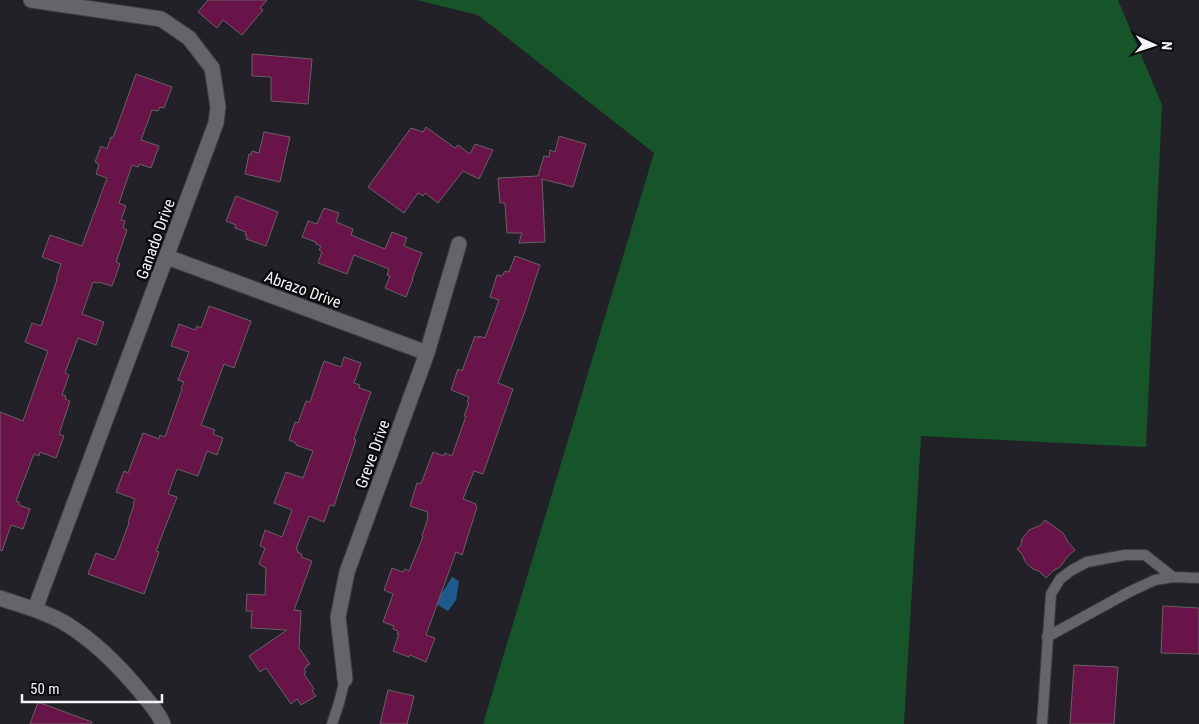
<svg xmlns="http://www.w3.org/2000/svg" width="1199" height="724" font-family="'Roboto Condensed',sans-serif">
	<style>
		.green { fill: #165529 }
		.water { fill: #1f5a8d }
		.building { fill: #681448; stroke: #686164 }
		.lines { fill: none; stroke-linecap: round; stroke-linejoin: round }
		.lane-casing { stroke: #3e3e42; stroke-width: 12 }
		.street-casing { stroke: #3e3e42; stroke-width: 17 }
		.secondary-casing { stroke: #3e3e42; stroke-width: 17 }
		.lane { stroke: #64646a; stroke-width: 10 }
		.street { stroke: #64646a; stroke-width: 15 }
		.secondary { stroke: #64646a; stroke-width: 15 }
		.labels { text-anchor: middle; stroke-width: 5; stroke-linejoin: round; paint-order: stroke }
		.street-label { font-size: 16px; fill: #f4f3f7; stroke: #0b0b0d }
	</style>
	<rect width="100%" height="100%" fill="#222127"/>
	<path class="green" d="M417,0H1118L1162,105L1146,447L921,436L904,724H483L654,153L478,15Z"/>
	<path class="water" d="M452,577L459,581L456,600L448,611L436,604V599L444,590Z"/>
	<path class="building" d="M208,0H267L260,8L263,10L242,35L223,20L217,28L198,12Z
		M252,54L312,59L308,104L271,101V77L252,76Z
		M136,74L172,87L164,108L160,107L158,111L152,110L141,140L159,146L151,168L139,164L138,167L132,165L119,203L126,206L121,220L125,221L123,228L127,230L116,262L120,264L112,286L99,282L98,283L93,282L82,314L104,322L96,345L78,338L65,373L69,375L62,395L66,396L65,399L70,401L59,434L64,436L56,458L40,452L39,456L34,454L16,501L19,502V505L30,509L23,529L11,525L2,551L0,550V412L23,421L48,351L25,342L32,323L41,326L57,280H56L61,264L42,257L50,235L82,246L107,178L96,174L99,164L95,162L101,146L107,149L111,137L113,138Z
		M426,127L455,148L458,145L470,154L475,144L493,150L479,179L463,171L438,203L425,193L423,196L418,193L404,213L368,187L411,128L423,132Z
		M264,132L290,137L280,182L245,174L249,154L251,155L252,151L259,153Z
		M559,136L586,144L573,187L542,179L545,242L519,243L522,233H507L505,203H500L498,178L538,176L544,156L549,157L550,150L555,152Z
		M236,196L278,212L266,246L246,239L247,235L245,234L246,232L235,228L236,225L226,221Z
		M324,208L339,213L336,222L353,229L351,235L385,249L392,232L407,238L404,246L422,253L412,279H413L406,297L385,288L390,276L387,275L389,269L354,255L347,274L318,263L322,252L319,250L321,246L316,244V242L302,237L308,221L317,224Z
		M515,256L540,265L525,311L498,383L513,389L483,474L474,471L463,499L476,504V506L477,507L462,555L456,552L426,635L435,638L426,662L410,655L409,657L393,651L399,634H397L398,631L393,629L394,626L383,622L393,594L384,590L392,568L403,572L405,569L409,571L423,537L422,536L428,518L427,517L428,512L410,506L417,483L421,484L433,452L444,456L445,453L452,456L466,416H464L469,403L467,402L469,397L451,390L458,369L462,371L475,336L479,338V336L485,338L499,300L490,297L497,275L502,276L505,271L509,272Z
		M209,306L251,321L234,368L224,364L201,425L215,430L213,434L223,438L217,455L207,451L198,476L177,469L168,494L177,497L156,551L159,552L144,594L88,574L96,553L114,560L117,555L129,523L128,522L134,505L133,504L135,499L116,492L124,471L128,473L143,433L159,439L160,435L165,437L182,389L181,388L184,382L178,380L189,352L171,346L179,324L195,330L197,326L201,328Z
		M344,357L361,363L354,383L360,385L359,388L371,392L354,439L356,440L334,506L330,505L324,522L309,516L296,549L298,550L297,552L302,554L301,557L312,561L294,610L301,611L299,648L310,664L306,666L307,667L304,669L306,672L304,674L314,689L312,691L316,696L301,705L297,699L291,704L266,668L260,672L249,656L287,630L251,628L252,611H246L247,594L265,595L266,568L259,564L265,548L260,546L265,530L282,537L292,510L274,503L286,472L303,478L313,451L296,445V443L289,440L295,422L298,423L306,401L310,402L324,361L341,367Z
		M1045,520L1063,533L1068,542L1075,550L1067,557L1060,567L1053,571L1046,578L1039,571L1033,569L1026,563L1022,554L1017,549L1021,545L1022,539L1029,530L1041,525Z
		M1163,606L1199,608V654L1161,653Z
		M1074,665L1118,667L1114,724H1070Z
		M388,690L414,696L407,724H380Z
		M38,702L92,722L91,724H30Z"/>
	<g class="lines">
		<g class="lane-casing">
			<path id="lane" d="M1047,637L1129,592L1155,580L1173,577L1199,578
				M332,724L339,703L345,679
				M1042,724L1051,594L1060,579L1072,570L1087,562L1125,555H1145L1173,577"/>
		</g>
		<g class="street-casing">
			<path id="street" d="M31,0L161,19L189,38L212,68L218,107L216,123L35,609
				M167,257L427,353
				M345,679L338,617L347,572L427,353L459,244"/>
		</g>
		<g class="secondary-casing">
			<path id="secondary" d="M0,598C23,606 47,612 68,625C95,642 119,666 139,690C148,701 158,711 163,724"/>
		</g>
		<use href="#lane" class="lane"/>
		<use href="#street" class="street"/>
		<use href="#secondary" class="secondary"/>
	</g>
	<g class="labels">
		<g class="street-label">
			<text transform="translate(155 239) rotate(-70)" y="6">Ganado Drive</text>
			<text transform="translate(303 289) rotate(20)" y="6">Abrazo Drive</text>
			<text transform="translate(372 454) rotate(-70)" y="6">Greve Drive</text>
		</g>
	</g>
	<g transform="translate(1154 45) rotate(93)" stroke="#0b0b0d" stroke-width="4" paint-order="stroke">
	<path d="M0-4L9 19L0 12L-9 19Z" fill="#f4f3f7"/>
	<text y="-8" font-size="14" font-weight="bold" text-anchor="middle" fill="#f4f3f7">N</text>
	</g>
	<path d="M22 694v8h140v-8" fill="none" stroke="#f4f3f7" stroke-width="2.5"/>
	<text x="30" y="694" font-size="15" fill="#f4f3f7" stroke="#0b0b0d" stroke-width="4" paint-order="stroke">50 m</text>
</svg>
